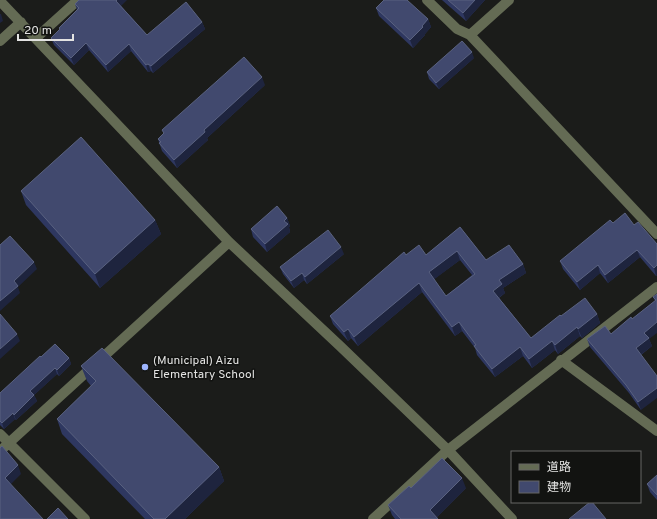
<svg xmlns="http://www.w3.org/2000/svg" width="657" height="519" font-family="Overpass,'Noto Sans JP',sans-serif">
	<style>
		.lines { fill: none; stroke-linecap: round; stroke-linejoin: round }
		.minor { stroke: #646b54; stroke-width: 10 }
		.wall { fill: #2e3760; fill-rule: evenodd }
		.shaded-wall { fill: #1e243e }
		.building { fill: #41496e; stroke: #5a6280; fill-rule: evenodd }
		.poi-dot { fill: #9db4fd; stroke: #121311; stroke-width: 1.5 }
		.labels { text-anchor: middle; stroke-width: 3; stroke-linejoin: round; paint-order: stroke }
		.poi-label { font-size: 12px; fill: #e3e3e2; stroke: #121311; text-anchor: start }
	</style>
	<rect width="100%" height="100%" fill="#1b1c1a"/>
	<g class="lines">
		<path class="minor" d="M427,0L457,29L470,35L509,0
			M0,1L229,242L340,346L448,450L512,519
			M470,35L657,234
			M36,38L78,0
			M0,41L21,22
			M561,360L657,431
			M0,434L85,519
			M0,451L229,242
			M373,519L448,450L657,287"/>
	</g>
	<path class="wall" d="M442,0H485L466,21Z
		M75,4L121,6L147,35L202,22L205,29L153,73L151,71L148,72L131,51L108,72L89,50L74,65L54,45L51,38L59,30V28L77,10Z
		M376,8L428,19L431,27L425,34V35L413,48L379,16Z
		M474,58L439,89L429,79L427,72Z
		M265,85L207,138L208,140L177,168L162,151L158,139L164,134L162,130Z
		M21,191L155,220L161,234L100,288L26,205Z
		M287,218L290,226L289,227L290,232L267,252L253,237L251,229Z
		M613,223L634,225L657,244V275L656,276L640,257L608,283L600,273L580,290L563,269L560,261Z
		M460,227L486,260L523,264L526,273L503,288L505,293L499,298L531,338L561,316L597,314L600,323L582,338L580,336L558,354L555,350L532,368L523,356L495,377L477,355L475,348L462,331L455,336L422,292L358,346L351,338L348,341L333,324L330,316L406,255H426ZM460,260L472,275L446,296L434,279Z
		M344,254L307,284L304,280L294,288L283,274L280,267Z
		M657,294L649,339L652,346L641,355V410L629,393L590,347L587,339L611,334L632,319L655,301L653,297Z
		M41,357L69,358L71,364L59,376L57,374L34,395L37,401L16,420L15,419L4,429L0,425V393Z
		M81,366L219,467L224,481L185,519H145L62,434L57,419L91,386L87,381Z
		M657,475V500L650,492L647,484Z
		M466,488L437,517L438,519H395L392,515L388,505Z"/>
	<path class="shaded-wall" d="M117,0H127L119,8L116,1Z
		M475,0H485L466,21L463,13Z
		M0,14H1L3,21L0,23Z
		M428,19L431,27L425,34V35L413,48L410,40Z
		M202,22L205,29L153,73L151,66Z
		M86,43L89,50L74,65L71,58Z
		M129,44L131,51L108,72L106,65Z
		M472,52L474,58L439,89L436,83Z
		M148,64L151,71L148,72L146,65Z
		M262,77L265,85L207,138L208,140L177,168L174,160L204,130Z
		M287,218L290,226L289,227L290,232L267,252L265,244L284,221Z
		M155,220L161,234L100,288L95,274Z
		M341,247L344,254L307,284L305,277Z
		M637,250L640,257L608,283L605,275Z
		M457,251L460,260L432,281L429,272Z
		M34,262L37,269L18,287L20,293L0,311V301L14,281Z
		M523,264L526,273L503,288L505,293L497,299L493,291L499,280Z
		M598,265L600,273L580,290L577,282Z
		M657,265V275L656,276L654,268Z
		M302,273L304,280L294,288L291,281Z
		M419,283L422,292L358,346L354,337Z
		M597,314L600,323L582,338L578,329Z
		M459,322L462,331L455,336L452,327Z
		M657,322V333L649,339L652,346L639,356L636,348L644,333Z
		M577,327L580,336L558,354L555,345Z
		M348,329L351,338L348,341L344,332Z
		M17,334L20,341L0,359V349Z
		M552,341L555,350L532,368L529,359Z
		M520,347L523,356L495,377L492,369Z
		M69,358L71,364L59,376L57,370Z
		M55,368L57,374L32,397L30,391Z
		M657,388V398L641,410L638,402Z
		M34,395L37,401L16,420L14,415Z
		M13,413L15,419L4,429L2,423Z
		M18,465L21,474L8,487L5,478Z
		M219,467L224,481L185,519H165Z
		M462,478L466,488L435,519L430,510Z"/>
	<path class="building" d="M79,0H117L116,1L147,35L186,2L202,22L151,66L148,64L146,65L129,44L106,65L86,43L71,58L51,38L60,29L59,28L79,8L75,4Z
		M384,0H407L428,19L422,26L423,27L410,40L376,8Z
		M448,0H475L463,13Z
		M462,41L472,52L436,83L427,72Z
		M244,57L262,77L204,130L205,132L174,160L159,143L161,142L158,139L164,133L162,130Z
		M81,137L155,220L95,274L21,191Z
		M277,206L287,218L284,221L288,224L265,244L251,229Z
		M625,213L634,225L638,222L657,244V265L654,268L637,250L605,275L598,265L577,282L560,261L610,220L613,223Z
		M460,227L486,260L509,245L523,264L499,280L502,284L493,291L531,338L560,315L561,316L585,298L597,314L578,329L577,327L555,345L552,341L529,359L520,347L492,369L474,346L476,345L459,322L452,327L419,283L354,337L348,329L344,332L330,316L404,252L406,255L419,245L426,255ZM457,251L475,274L446,296L429,272Z
		M328,230L341,247L305,277L302,273L291,281L280,267Z
		M10,236L34,262L14,281L18,286L0,301V245Z
		M657,294V322L644,333L649,338L636,348L657,376V388L638,402L626,385L587,339L605,326L611,334L631,317L632,319L656,300L653,297Z
		M0,314L17,334L0,349Z
		M55,344L69,358L57,370L55,368L30,391L34,395L14,415L13,413L2,423L0,421V393L40,356L41,357Z
		M102,348L219,467L165,519H154L57,419L96,381L81,366Z
		M2,446L18,465L5,478L43,519H0V448Z
		M442,458L462,478L430,510L438,519H401L388,505L409,486L411,488Z
		M657,475V495L647,484Z
		M590,502H592L606,519H569Z
		M58,508L68,519H47Z"/>
	<circle class="poi-dot" cx="145" cy="367" r="4"/>
	<g class="labels">
		<g class="poi-label">
			<text x="153" y="364">(Municipal) Aizu<tspan x="153" dy="14">Elementary School</tspan></text>
		</g>
	</g>
	<rect x="511" y="451" width="130" height="52" fill="#121311" stroke="#666665"/>
	<rect x="519" y="464" width="20" height="6" fill="#646b54" stroke="#666665"/>
	<text x="547" y="471" font-size="12" fill="#e3e3e2">道路</text>
	<rect x="519" y="481" width="20" height="12" fill="#41496e" stroke="#666665"/>
	<text x="547" y="491" font-size="12" fill="#e3e3e2">建物</text>
	<path d="M18 34v6h55v-6" fill="none" stroke="#e3e3e2" stroke-width="2"/>
	<text x="24" y="34" font-size="12" fill="#e3e3e2" stroke="#121311" stroke-width="3" paint-order="stroke">20 m</text>
</svg>
